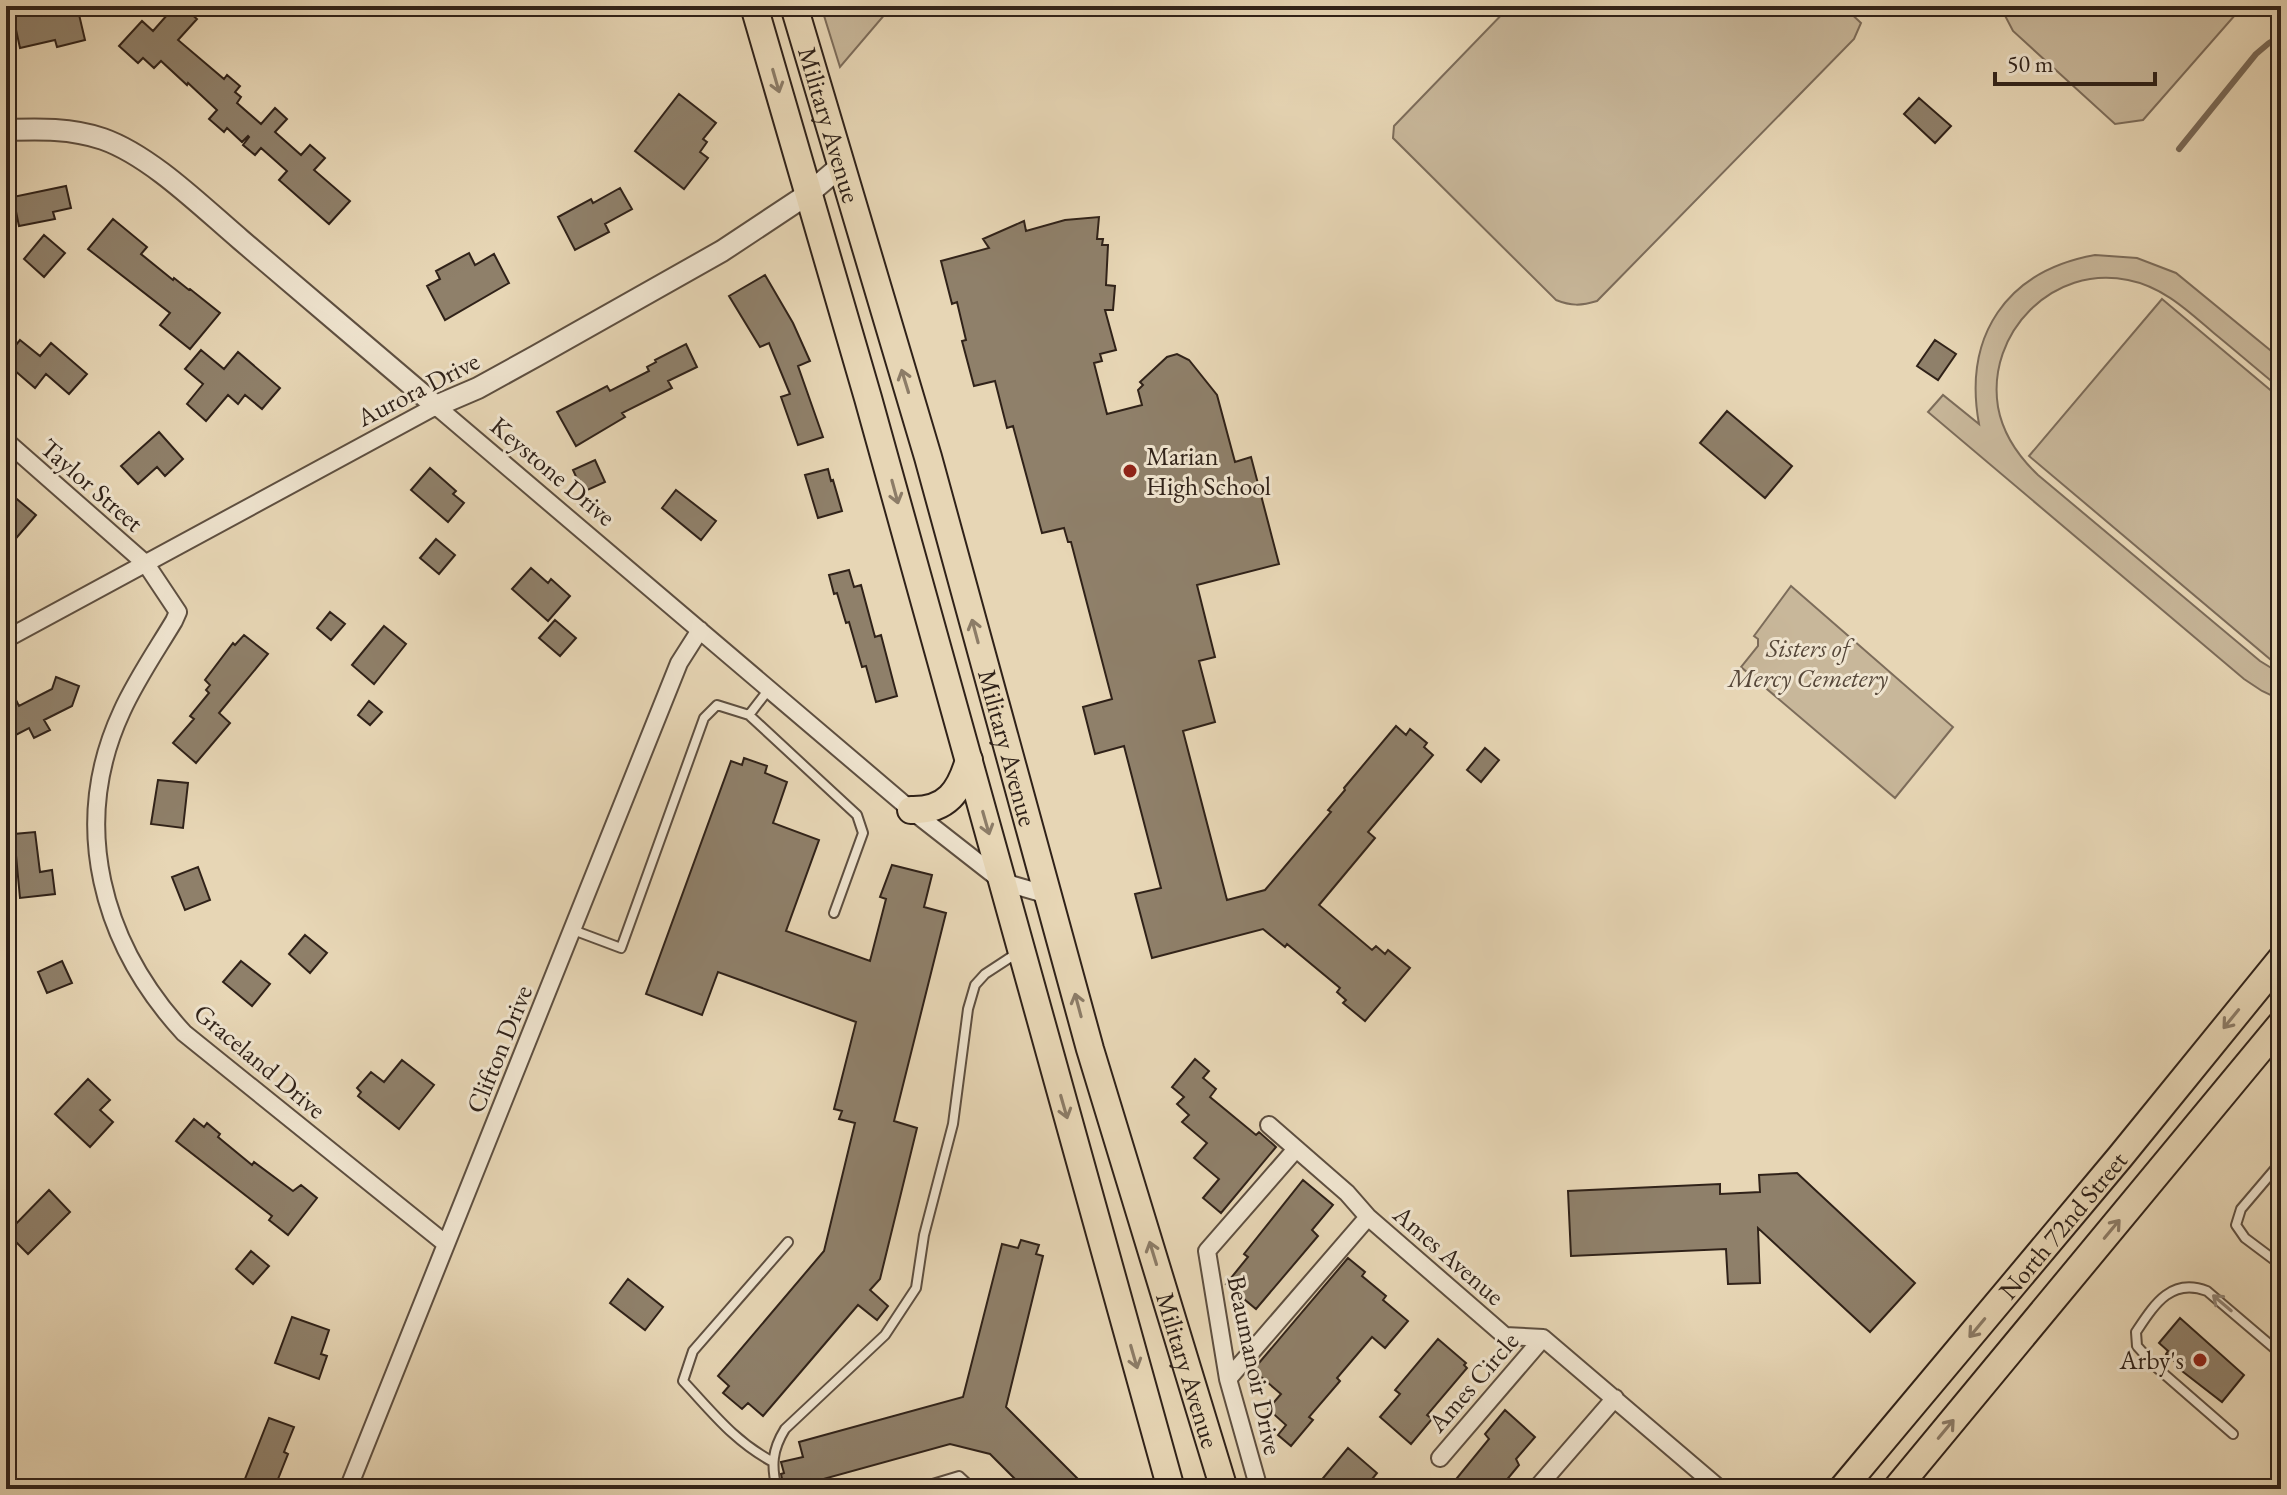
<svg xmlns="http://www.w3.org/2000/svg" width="2287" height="1495" font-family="'EB Garamond',serif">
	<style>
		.green { fill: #c8b79a; stroke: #7c6c5a; stroke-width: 2 }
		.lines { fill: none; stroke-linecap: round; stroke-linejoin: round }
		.stream { stroke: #796957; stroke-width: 6 }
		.building { fill: #8f806a; stroke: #302219; stroke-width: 2 }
		.service-casing { stroke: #5e4f40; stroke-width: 12 }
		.minor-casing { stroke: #5e4f40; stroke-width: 20 }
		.tertiary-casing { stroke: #5e4f40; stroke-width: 24 }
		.primary-casing { stroke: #302219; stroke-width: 30 }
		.service { stroke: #efe4cf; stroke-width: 8 }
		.minor { stroke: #efe4cf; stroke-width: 16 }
		.tertiary { stroke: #efe4cf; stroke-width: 20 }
		.primary { stroke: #e7d6b5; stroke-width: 26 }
		.oneway { stroke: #8c7c67 }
		.oneway2 { stroke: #908374 }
		.poi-dot { fill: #8f2418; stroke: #efe4cf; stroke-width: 3 }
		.labels { text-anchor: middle; stroke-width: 6; stroke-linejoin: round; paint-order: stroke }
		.street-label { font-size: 26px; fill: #302219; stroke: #efe4cf }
		.poi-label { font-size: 26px; fill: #302219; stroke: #efe4cf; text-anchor: start }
		.park-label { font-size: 26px; font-style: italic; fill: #564739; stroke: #efe4cf }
	</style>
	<rect width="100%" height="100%" fill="#e7d6b5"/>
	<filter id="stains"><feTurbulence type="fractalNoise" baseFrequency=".0025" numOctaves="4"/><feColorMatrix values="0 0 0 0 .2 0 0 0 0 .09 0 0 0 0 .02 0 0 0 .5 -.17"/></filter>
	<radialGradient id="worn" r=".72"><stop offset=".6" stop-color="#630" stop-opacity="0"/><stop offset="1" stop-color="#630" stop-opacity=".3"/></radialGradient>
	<path class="green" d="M821,6H892L840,67Z
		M1510,6H1843L1861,23L1854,39L1597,301C1581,306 1571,306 1556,300L1393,138L1394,126Z
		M2000,6H2243L2143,120L2115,124L2013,31Z
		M2095,255L2137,258L2176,273L2281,359V389C2259,371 2237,352 2215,334C2189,312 2164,287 2128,280C2053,264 1986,333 1998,407C2003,435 2018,456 2038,475L2260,661L2281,674V700L2262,691L2244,679L1928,412L1943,395L1979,424C1963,336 2006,271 2095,255Z
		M2162,299L2281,399V660L2277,665L2029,456Z
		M1791,586L1953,727L1895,798L1741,667L1758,646V639L1754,636Z"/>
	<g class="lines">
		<path class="stream" d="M2179,149L2256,54L2269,43L2281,36"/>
	</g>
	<path class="building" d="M55,6H77L85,40L57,47L55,40L20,48L13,16Z
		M175,6H182L197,19L178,40L224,79L227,75L240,86L235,92L241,97L237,103L261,124L275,108L287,119L275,132L301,155L310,145L325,158L314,170L350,201L329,224L279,180L287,171L261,148L255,155L243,145L249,137L248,136L242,142L227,128L224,132L209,119L217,110L188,83L187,85L161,61L154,68L143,58L138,63L119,46L142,21L153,31Z
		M679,94L716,123L703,139L707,142L700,152L708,158L684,189L635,151Z
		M1919,98L1951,126L1935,143L1904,114Z
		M66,186L71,208L53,212L55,219L19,226L13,197Z
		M620,188L632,209L605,224L609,232L575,250L558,217L591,199L593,203Z
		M1099,217L1097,239H1103L1102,245H1108L1106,285L1115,286L1113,310H1105L1116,350L1100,354L1102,361L1094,363L1107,414L1142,405L1138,390L1143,385L1140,382L1167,357L1177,354L1189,360L1217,395L1235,462L1251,457L1279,564L1197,585L1215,657L1199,661L1215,722L1183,731L1227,900L1265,890L1331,812L1328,810L1345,790L1344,788L1396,726L1406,735L1410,729L1427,743L1424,747L1433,755L1368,832L1375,838L1319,905L1372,950L1376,946L1385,954L1388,950L1410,968L1365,1021L1343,1003L1346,1000L1337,992L1340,988L1287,944L1285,947L1263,929L1152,958L1135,894L1161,888L1124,746L1095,754L1083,707L1112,699L1071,542H1068L1064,528L1042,533L1013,426L1007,428L995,381L974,386L962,341L966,340L957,302L952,304L941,261L989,248L983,239L1024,221L1026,231L1065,220Z
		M113,219L147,247L141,254L173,280L174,278L189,290L190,289L220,313L190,349L160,325L170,313L88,249Z
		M44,235L65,253L44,277L24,259Z
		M469,253L475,265L494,254L509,283L445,320L427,286L440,279L436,271Z
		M765,275L793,323L810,361L798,366L823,437L798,445L781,397L790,394L769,343L760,347L729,296Z
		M20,340L40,356L51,343L87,374L69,394L46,374L35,388L6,363V357Z
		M1935,340L1956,354L1938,380L1917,366Z
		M686,344L697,367L668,381L672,388L622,413L625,417L576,446L557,412L607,386L610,391L649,371L647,367L656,362L655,360Z
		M201,350L224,369L238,352L280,388L262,409L245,395L238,404L228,395L206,421L187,404L203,384L185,369Z
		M1727,411L1792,466L1765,498L1700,443Z
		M159,432L183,459L165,476L157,467L138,484L121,466Z
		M595,460L605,482L583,492L573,470Z
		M430,468L456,491L453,494L464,503L448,522L411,490Z
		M828,469L831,481L833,480L842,511L818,518L805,475Z
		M6,490L36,515L6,550Z
		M676,490L716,521L701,540L662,508Z
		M436,539L455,555L439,574L420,558Z
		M531,568L548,583L551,579L570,596L548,621L512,589Z
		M849,570L854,587L861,585L875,637L881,635L897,696L876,702L866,666L862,667L849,622L846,623L837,593L834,594L829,575Z
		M330,612L345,624L331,640L317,628Z
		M555,620L576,638L560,656L539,638Z
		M384,626L406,644L374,684L352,665Z
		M244,635L268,654L219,713L230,723L196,763L173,743L194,719L190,716L209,693L206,690L210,685L205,680L233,643L235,645Z
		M56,677L79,686L72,706L44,720L50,730L34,738L29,728L6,740V680L19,706L52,689Z
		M369,701L382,712L370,725L358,715Z
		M1485,748L1499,760L1481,782L1467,770Z
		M744,758L767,766L765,773L787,782L773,823L819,840L786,931L870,961L886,899L880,897L892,865L932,875L924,907L946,913L894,1121L917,1128L880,1279L870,1290L888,1306L877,1320L858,1305L763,1416L748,1403L742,1409L723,1393L729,1386L718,1376L824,1251L855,1123L839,1119L842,1111L834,1109L856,1022L718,972L702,1015L646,994L731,761L742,765Z
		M158,780L188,783L183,828L151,824Z
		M35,832L40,872L52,870L55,894L20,898L14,834Z
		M198,867L210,900L185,910L172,877Z
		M305,935L327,953L310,973L289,954Z
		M62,961L72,983L47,993L38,972Z
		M241,961L270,984L252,1006L223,982Z
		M1195,1059L1209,1071L1203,1078L1216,1089L1210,1097L1256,1135L1259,1132L1276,1147L1221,1213L1203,1198L1219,1179L1194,1158L1207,1143L1182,1122L1189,1115L1177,1104L1184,1097L1172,1087Z
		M402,1060L434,1085L399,1129L358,1096L361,1092L357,1088L371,1072L384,1082Z
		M88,1079L110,1100L100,1110L113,1122L90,1147L55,1114Z
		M194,1119L204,1127L207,1123L220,1134L218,1137L252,1165L254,1162L293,1191L301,1185L317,1198L288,1235L269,1220L272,1216L176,1141Z
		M1797,1173L1915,1283L1870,1332L1758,1228L1760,1283L1728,1284L1726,1249L1571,1256L1568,1191L1720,1184V1194L1760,1192L1759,1175Z
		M1303,1180L1333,1205L1312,1230L1318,1236L1256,1309L1226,1284L1248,1257L1244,1254Z
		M49,1190L70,1212L28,1254L7,1233Z
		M1021,1240L1039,1245L1036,1254L1043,1256L1006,1407L1088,1489H1025L990,1454L950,1444L791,1488L783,1484L781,1474L784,1473L781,1462L803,1457L799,1442L963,1397L1002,1244L1018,1248Z
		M251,1251L269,1266L253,1284L236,1269Z
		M1348,1258L1365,1272L1362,1276L1386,1296L1383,1300L1408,1321L1385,1348L1372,1337L1337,1378L1340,1381L1309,1417L1313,1420L1291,1446L1278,1435L1286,1425L1268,1409L1281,1394L1253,1370Z
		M628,1279L663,1307L645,1330L610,1303Z
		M292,1317L329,1330L321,1354L327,1356L319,1379L275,1363Z
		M2180,1318L2244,1375L2222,1402L2178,1368L2180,1366L2166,1354L2168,1351L2159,1343Z
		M1438,1339L1466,1363L1464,1365L1467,1368L1427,1415L1432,1419L1411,1444L1380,1417L1400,1394L1395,1390Z
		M1505,1410L1535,1437L1516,1459L1519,1465L1500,1488L1497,1485L1493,1489H1448L1489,1439L1485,1434Z
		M269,1418L294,1427L284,1452L288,1454L274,1489H241Z
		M1348,1448L1377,1473L1364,1489H1314Z"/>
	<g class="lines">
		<g class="service-casing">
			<path id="service" d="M749,715L857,815L863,833L834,913
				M573,930L621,948L704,718L717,705L749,715L769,689
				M2281,1162L2241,1209L2236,1225L2245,1238L2281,1265
				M2233,1434L2156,1367L2137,1346L2136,1332C2154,1305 2171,1277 2207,1291L2281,1354
				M773,1462C734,1441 713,1413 683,1381L693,1351L788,1242
				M777,1489C771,1466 772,1450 785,1429L885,1335L916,1288L924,1235L953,1124L968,1009L975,985L985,974L1017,953
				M916,1489L959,1476L973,1489"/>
		</g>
		<g class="minor-casing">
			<path id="minor" d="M6,441L146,564L178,612L174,621C156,651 136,680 122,711C69,825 102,944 184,1033L446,1244
				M6,639L436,406L911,810L1003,882L1048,895
				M1269,1125L1347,1193L1368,1217L1505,1336L1543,1338L1720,1489
				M1228,1379L1368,1217
				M1440,1458L1543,1338
				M348,1489L679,663L700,630
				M1259,1489L1228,1379L1207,1251L1296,1149
				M1536,1489L1615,1398"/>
		</g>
		<g class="tertiary-casing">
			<path id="tertiary" d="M6,130C39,129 71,128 103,139C151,156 201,206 241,240C306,295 371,351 436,406L478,388L536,356L722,251L808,194L841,166"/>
		</g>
		<g class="primary-casing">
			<g id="primary">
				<path d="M754,6L868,398L1171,1489"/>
				<path id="s1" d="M794,6L928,457L1090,1049L1224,1489"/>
				<path d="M911,810C947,811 960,791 969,760"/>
				<path id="s2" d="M1842,1489L2120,1157L2281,959"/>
				<path d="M1896,1489L2281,1024"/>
			</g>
		</g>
		<use href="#service" class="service"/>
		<use href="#minor" class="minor"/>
		<use href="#tertiary" class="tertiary"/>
		<use href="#primary" class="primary"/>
	</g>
	<defs><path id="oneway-shaft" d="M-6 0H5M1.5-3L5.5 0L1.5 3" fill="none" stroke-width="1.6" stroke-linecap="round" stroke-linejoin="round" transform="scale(2)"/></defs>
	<g class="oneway">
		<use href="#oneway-shaft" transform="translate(776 81) rotate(74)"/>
		<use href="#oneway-shaft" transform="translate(905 381) rotate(-107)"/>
		<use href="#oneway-shaft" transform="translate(895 492) rotate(75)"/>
		<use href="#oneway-shaft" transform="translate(975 631) rotate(-105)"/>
		<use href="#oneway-shaft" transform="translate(986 823) rotate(74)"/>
		<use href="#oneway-shaft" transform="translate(1078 1005) rotate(-105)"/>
		<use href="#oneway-shaft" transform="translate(2231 1019) rotate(129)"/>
		<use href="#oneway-shaft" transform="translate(1064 1107) rotate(74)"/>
		<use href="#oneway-shaft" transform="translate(2112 1229) rotate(-50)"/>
		<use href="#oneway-shaft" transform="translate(1153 1253) rotate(-107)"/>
		<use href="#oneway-shaft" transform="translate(1977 1328) rotate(130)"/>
		<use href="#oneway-shaft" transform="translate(1134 1357) rotate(74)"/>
		<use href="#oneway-shaft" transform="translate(1946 1429) rotate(-50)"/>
	</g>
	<use class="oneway2" href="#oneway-shaft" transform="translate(2222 1303) rotate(-140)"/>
	<g class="poi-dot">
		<circle cx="1130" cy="471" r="8"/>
		<circle cx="2200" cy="1360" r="8"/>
	</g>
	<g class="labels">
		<g class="street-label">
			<text dy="9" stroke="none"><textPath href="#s1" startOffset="124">Military Avenue</textPath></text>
			<text transform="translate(418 389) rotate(-27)" y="9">Aurora Drive</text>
			<text transform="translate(553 471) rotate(40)" y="9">Keystone Drive</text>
			<text transform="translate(92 485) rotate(41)" y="9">Taylor Street</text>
			<text dy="9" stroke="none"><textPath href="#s1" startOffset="772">Military Avenue</textPath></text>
			<text transform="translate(499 1049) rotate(-68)" y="9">Clifton Drive</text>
			<text transform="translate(260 1061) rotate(40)" y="9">Graceland Drive</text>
			<text dy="9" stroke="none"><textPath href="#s2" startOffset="344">North 72nd Street</textPath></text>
			<text transform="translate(1449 1255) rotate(41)" y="9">Ames Avenue</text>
			<text transform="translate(1255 1365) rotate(78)" y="9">Beaumanoir Drive</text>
			<text dy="9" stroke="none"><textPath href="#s1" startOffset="1420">Military Avenue</textPath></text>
			<text transform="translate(1473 1382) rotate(-49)" y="9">Ames Circle</text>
		</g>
		<g class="poi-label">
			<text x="1146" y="465">Marian<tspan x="1146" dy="30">High School</tspan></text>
			<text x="2184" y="1369" text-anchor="end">Arby's</text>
		</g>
		<g class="park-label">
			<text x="1808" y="657">Sisters of<tspan x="1808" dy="30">Mercy Cemetery</tspan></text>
		</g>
	</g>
	<rect width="2287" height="1495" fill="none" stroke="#e7d6b5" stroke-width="32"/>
	<rect x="8" y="8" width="2271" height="1479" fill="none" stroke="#302219" stroke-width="4"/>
	<rect x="16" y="16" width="2255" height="1463" fill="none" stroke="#302219" stroke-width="2"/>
	<path d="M1995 72v12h160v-12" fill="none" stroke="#302219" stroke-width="4"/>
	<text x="2007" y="72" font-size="24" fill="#302219" stroke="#efe4cf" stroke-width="6" paint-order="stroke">50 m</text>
	<rect width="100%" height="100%" filter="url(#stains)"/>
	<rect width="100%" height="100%" fill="url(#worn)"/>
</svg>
